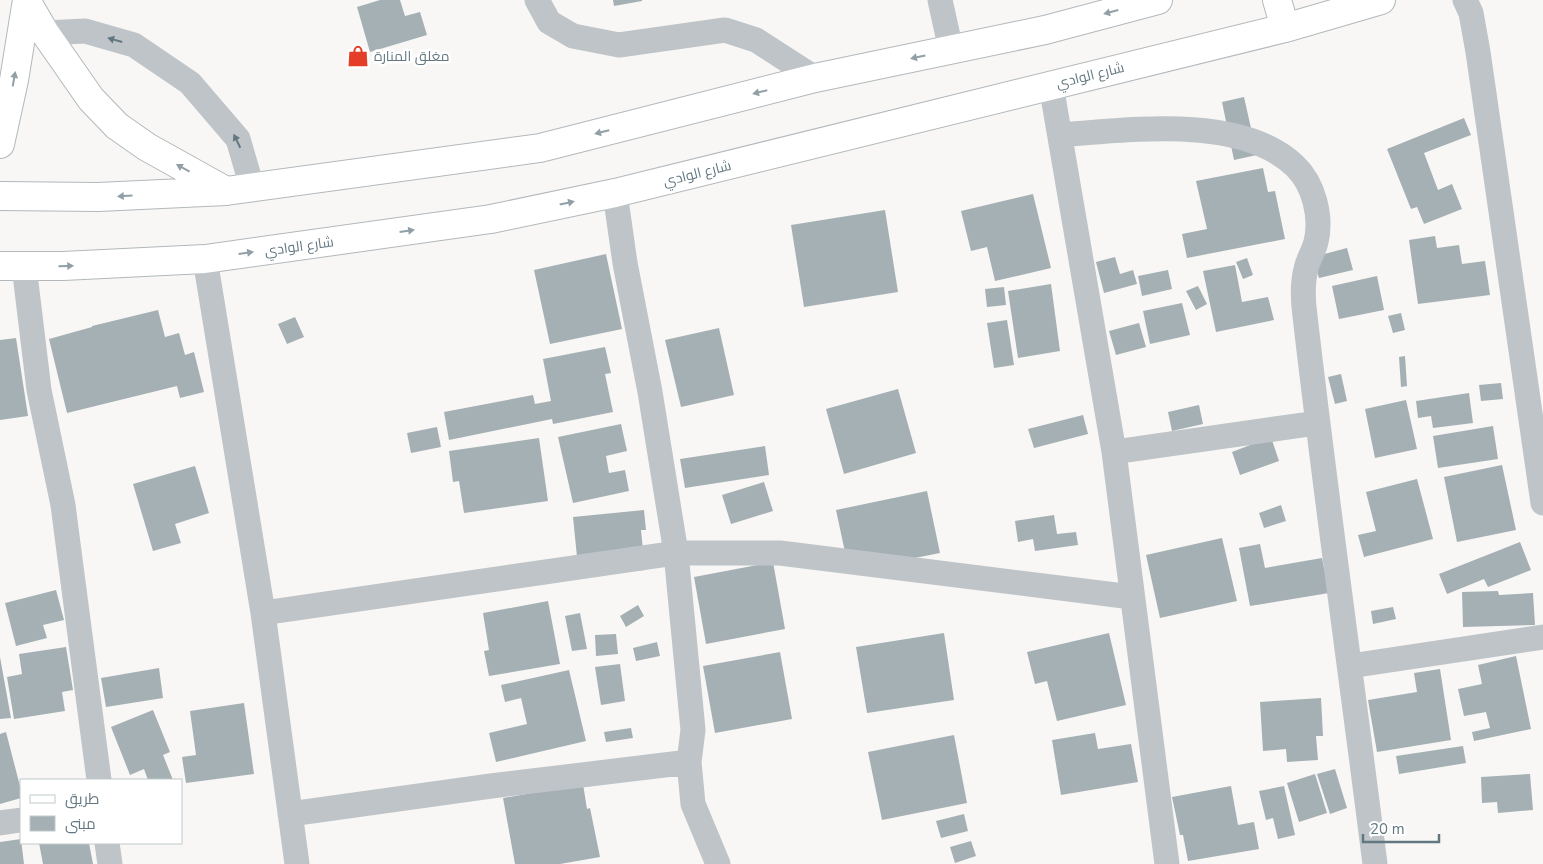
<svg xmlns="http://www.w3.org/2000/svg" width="1543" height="864" font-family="'Nunito Sans',Cairo,sans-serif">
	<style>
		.building { fill: #a5b0b4 }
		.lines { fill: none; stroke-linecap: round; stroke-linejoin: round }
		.major-casing { stroke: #b2b8bb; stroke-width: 30 }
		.minor { stroke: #bec4c7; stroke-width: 25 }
		.major { stroke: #fff; stroke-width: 28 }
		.oneway { fill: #91a0a6 }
		.oneway2 { fill: #627780 }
		.labels { text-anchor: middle; stroke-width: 5; stroke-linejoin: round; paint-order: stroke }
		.poi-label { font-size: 14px; fill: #627780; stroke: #fff; text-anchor: start }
		.street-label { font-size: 14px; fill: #627780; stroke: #fff }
	</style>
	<rect width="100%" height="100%" fill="#f8f7f5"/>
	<path class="building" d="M380,0H400L405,16L420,12L427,35L370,52L357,7Z
		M613,0H642V1L614,6Z
		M1244,97L1257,155L1234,160L1222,102Z
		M1464,118L1471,135L1424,153L1438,190L1452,184L1462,209L1424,224L1417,207L1411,209L1387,149Z
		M1263,168L1268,192L1275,191L1285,239L1187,258L1182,234L1207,229L1196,181Z
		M1033,194L1051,268L995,281L987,247L971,251L961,211Z
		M885,210L898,292L804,307L791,225Z
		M1435,236L1437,248L1459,245L1462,264L1485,261L1490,295L1418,304L1409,240Z
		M1347,248L1353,270L1319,278L1313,257Z
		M606,254L622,329L550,344L534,270Z
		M1115,257L1120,274L1133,270L1137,284L1104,293L1096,262Z
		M1247,258L1253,275L1243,279L1236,262Z
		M1235,265L1242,302L1268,297L1274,320L1216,332L1203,271Z
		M1168,270L1172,289L1142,296L1138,276Z
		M1377,276L1384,310L1339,319L1332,286Z
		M1051,284L1060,351L1018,358L1008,291Z
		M1198,286L1207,304L1196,310L1186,291Z
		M1004,287L1006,305L987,307L985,289Z
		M1182,303L1190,335L1150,344L1143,311Z
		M158,310L165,337L179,333L185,355L194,352L204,392L180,398L177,386L67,413L49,339L92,327V326Z
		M1401,313L1405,330L1393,333L1388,316Z
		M295,317L304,337L287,344L278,324Z
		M1007,320L1014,365L994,368L987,323Z
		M1139,323L1146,347L1116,355L1109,331Z
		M719,328L734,395L681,407L665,340Z
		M16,338L28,416L0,420V340Z
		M605,347L611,373L605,374L613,412L553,424L552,419L449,440L444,412L533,395L535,404L551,401L543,359Z
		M1405,356L1407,386L1401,387L1399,357Z
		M1341,374L1347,401L1335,404L1328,377Z
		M1501,383L1503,399L1481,401L1479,385Z
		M898,389L916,453L844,474L826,409Z
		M1469,393L1473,423L1433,428L1431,416L1418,418L1416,401Z
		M1406,400L1417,449L1375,458L1365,409Z
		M1199,405L1203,424L1172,431L1168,412Z
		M1083,415L1088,434L1034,448L1028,429Z
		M621,424L627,451L606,456L609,473L625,470L629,491L573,503L558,437Z
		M1493,426L1498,459L1438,468L1433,436Z
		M437,427L441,447L411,453L407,433Z
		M1271,437L1279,461L1240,475L1232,452Z
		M539,438L548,501L464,513L459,481L453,482L449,451Z
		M765,446L769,475L685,488L680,459Z
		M1502,465L1516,530L1457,542L1444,477Z
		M195,466L209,513L175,524L181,543L153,551L133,484Z
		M1417,479L1433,539L1364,557L1358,535L1376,531L1366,492Z
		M764,482L773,511L731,524L722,495Z
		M927,491L940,553L849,571L836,510Z
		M1281,505L1286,521L1264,528L1259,513Z
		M644,510L646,530H641L645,570L579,577L573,517Z
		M1054,515L1057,534L1076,532L1078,545L1035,551L1033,539L1018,542L1015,521Z
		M1222,538L1237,601L1160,618L1146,555Z
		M1520,542L1531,570L1488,587L1484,579L1447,594L1439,574Z
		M1260,544L1265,568L1322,558L1329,593L1250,606L1239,548Z
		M773,562L785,629L706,644L694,577Z
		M56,590L64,620L43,625L47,638L16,646L5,603Z
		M1498,591L1499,595L1533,593L1535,625L1463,627L1462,592Z
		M548,601L560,664L489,676L484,651L489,650L483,613Z
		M638,605L644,616L626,627L620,616Z
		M1393,607L1396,619L1373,624L1371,611Z
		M580,613L587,649L572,651L565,616Z
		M944,633L954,700L867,713L856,647Z
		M1109,633L1126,705L1057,721L1047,681L1035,684L1027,652Z
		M616,634L618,654L596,656L595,635Z
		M657,642L660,656L636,661L633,648Z
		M66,647L73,690L62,692L65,711L14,719L7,677L22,674L19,654Z
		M780,652L792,719L715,733L703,666Z
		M1516,656L1531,729L1474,741L1472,732L1490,728L1486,712L1464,716L1458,689L1482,684L1478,665Z
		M0,657L11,718L0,719Z
		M620,664L625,701L601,705L595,667Z
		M159,668L163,698L106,707L101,678Z
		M1440,669L1451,740L1377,752L1368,700L1417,692L1414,673Z
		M569,670L586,741L496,762L489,733L527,724L521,698L505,702L501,685Z
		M1321,698L1323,736H1316L1318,760L1287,762L1286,749L1263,751L1260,702Z
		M244,703L254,774L186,783L182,757L196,755L190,711Z
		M153,710L170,752L163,755L173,780H148L144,769L130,775L111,727Z
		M631,728L633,738L606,742L604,732Z
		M6,732L21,790V798L0,804V734Z
		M1095,733L1098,749L1131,744L1138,782L1061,795L1052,740Z
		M954,735L967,803L882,820L868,752Z
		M1463,746L1466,763L1399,774L1396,756Z
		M1335,769L1347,808L1330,814L1317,774Z
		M1315,774L1327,813L1299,822L1287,783Z
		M1530,774L1533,810L1498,813L1497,802L1482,803L1481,777Z
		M583,784L587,809L590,808L600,857L560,864H515L503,798Z
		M1231,786L1238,825L1254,822L1259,849L1188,861L1183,835H1180L1172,797Z
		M1284,786L1295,835L1278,839L1273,818L1266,820L1259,791Z
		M964,814L968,831L941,838L936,821Z
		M21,839L24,864H0V842Z
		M971,841L976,856L955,863L950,847Z
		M39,843H89L93,864H43Z"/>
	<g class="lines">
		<g class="major-casing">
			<path id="major" d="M1277,0L1285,28
				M27,2L45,33L91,99L117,126L147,147L226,191
				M0,144L14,80L27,0
				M0,196L98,197L226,191L540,148L815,78L1045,30L1158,0
				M0,266H63L205,259L491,219L615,193L1285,28L1381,0"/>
		</g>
		<path class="minor" d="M537,0L549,22L573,36L619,45L725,30L756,40L815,78
			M940,0L951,50
			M1465,0L1471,13L1478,52L1543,503
			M45,33L85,31L134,45L190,83L238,139L252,187
			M1051,85L1114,452L1167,864
			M1060,135C1129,130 1241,114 1295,166C1314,184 1322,217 1316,242C1314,251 1308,259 1306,269C1302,284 1303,301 1305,316C1326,499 1352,681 1375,864
			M615,193L625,263L650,392L676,553L693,730L689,762L693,804L718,864
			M205,259L263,613L297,864
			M24,266L39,390L63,505L67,536L99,780
			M1114,452L1317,423
			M263,613L676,553H780L1132,597
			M1350,666L1543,637
			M290,814L491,786L689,762
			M0,823L21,820
			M107,843L110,864"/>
		<use href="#major" class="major"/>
	</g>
	<defs><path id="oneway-solid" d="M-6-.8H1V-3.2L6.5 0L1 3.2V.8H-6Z" transform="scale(1.25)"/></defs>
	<g class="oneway">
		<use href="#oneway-solid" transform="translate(1111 12) rotate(165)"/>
		<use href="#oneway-solid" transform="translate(918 57) rotate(168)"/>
		<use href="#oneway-solid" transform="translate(14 79) rotate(-80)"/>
		<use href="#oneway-solid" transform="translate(760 92) rotate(166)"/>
		<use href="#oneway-solid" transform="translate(602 132) rotate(166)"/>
		<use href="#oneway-solid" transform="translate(183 168) rotate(-151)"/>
		<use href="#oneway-solid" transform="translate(125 196) rotate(177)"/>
		<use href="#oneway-solid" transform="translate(567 203) rotate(-12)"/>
		<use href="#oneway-solid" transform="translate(407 231) rotate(-8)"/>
		<use href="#oneway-solid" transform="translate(246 253) rotate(-8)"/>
		<use href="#oneway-solid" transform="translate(66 266) rotate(-2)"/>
	</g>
	<g class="oneway2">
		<use href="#oneway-solid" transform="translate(115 40) rotate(-164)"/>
		<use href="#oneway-solid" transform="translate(237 141) rotate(-116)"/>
	</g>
	<defs>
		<g id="shop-bare" transform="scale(1.725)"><path d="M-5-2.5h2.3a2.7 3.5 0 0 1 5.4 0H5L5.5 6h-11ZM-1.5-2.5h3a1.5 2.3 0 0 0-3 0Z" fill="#e43d28" stroke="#fff" stroke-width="2.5" paint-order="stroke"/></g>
	</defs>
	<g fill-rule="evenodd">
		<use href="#shop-bare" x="358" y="56"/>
	</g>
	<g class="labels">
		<g class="poi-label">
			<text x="374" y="61">مغلق المنارة</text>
		</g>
		<g class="street-label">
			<text transform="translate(1090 75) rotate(-14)" y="5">شارع الوادي</text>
			<text transform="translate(697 173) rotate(-14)" y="5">شارع الوادي</text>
			<text transform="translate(299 246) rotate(-8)" y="5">شارع الوادي</text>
		</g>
	</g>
	<rect x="20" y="779" width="162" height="65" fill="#ffffff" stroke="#c0c9cc"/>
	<rect x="30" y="795" width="25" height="8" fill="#ffffff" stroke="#c0c9cc"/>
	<text x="65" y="804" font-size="15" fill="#627780">طريق</text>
	<rect x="30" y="816" width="25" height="15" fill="#a5b0b4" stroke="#c0c9cc"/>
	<text x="65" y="829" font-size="15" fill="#627780">مبنى</text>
	<path d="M1363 834v8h76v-8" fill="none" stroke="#627780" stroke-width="2.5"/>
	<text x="1370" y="834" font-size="15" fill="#627780" stroke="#ffffff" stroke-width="4" paint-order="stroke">20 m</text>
</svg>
